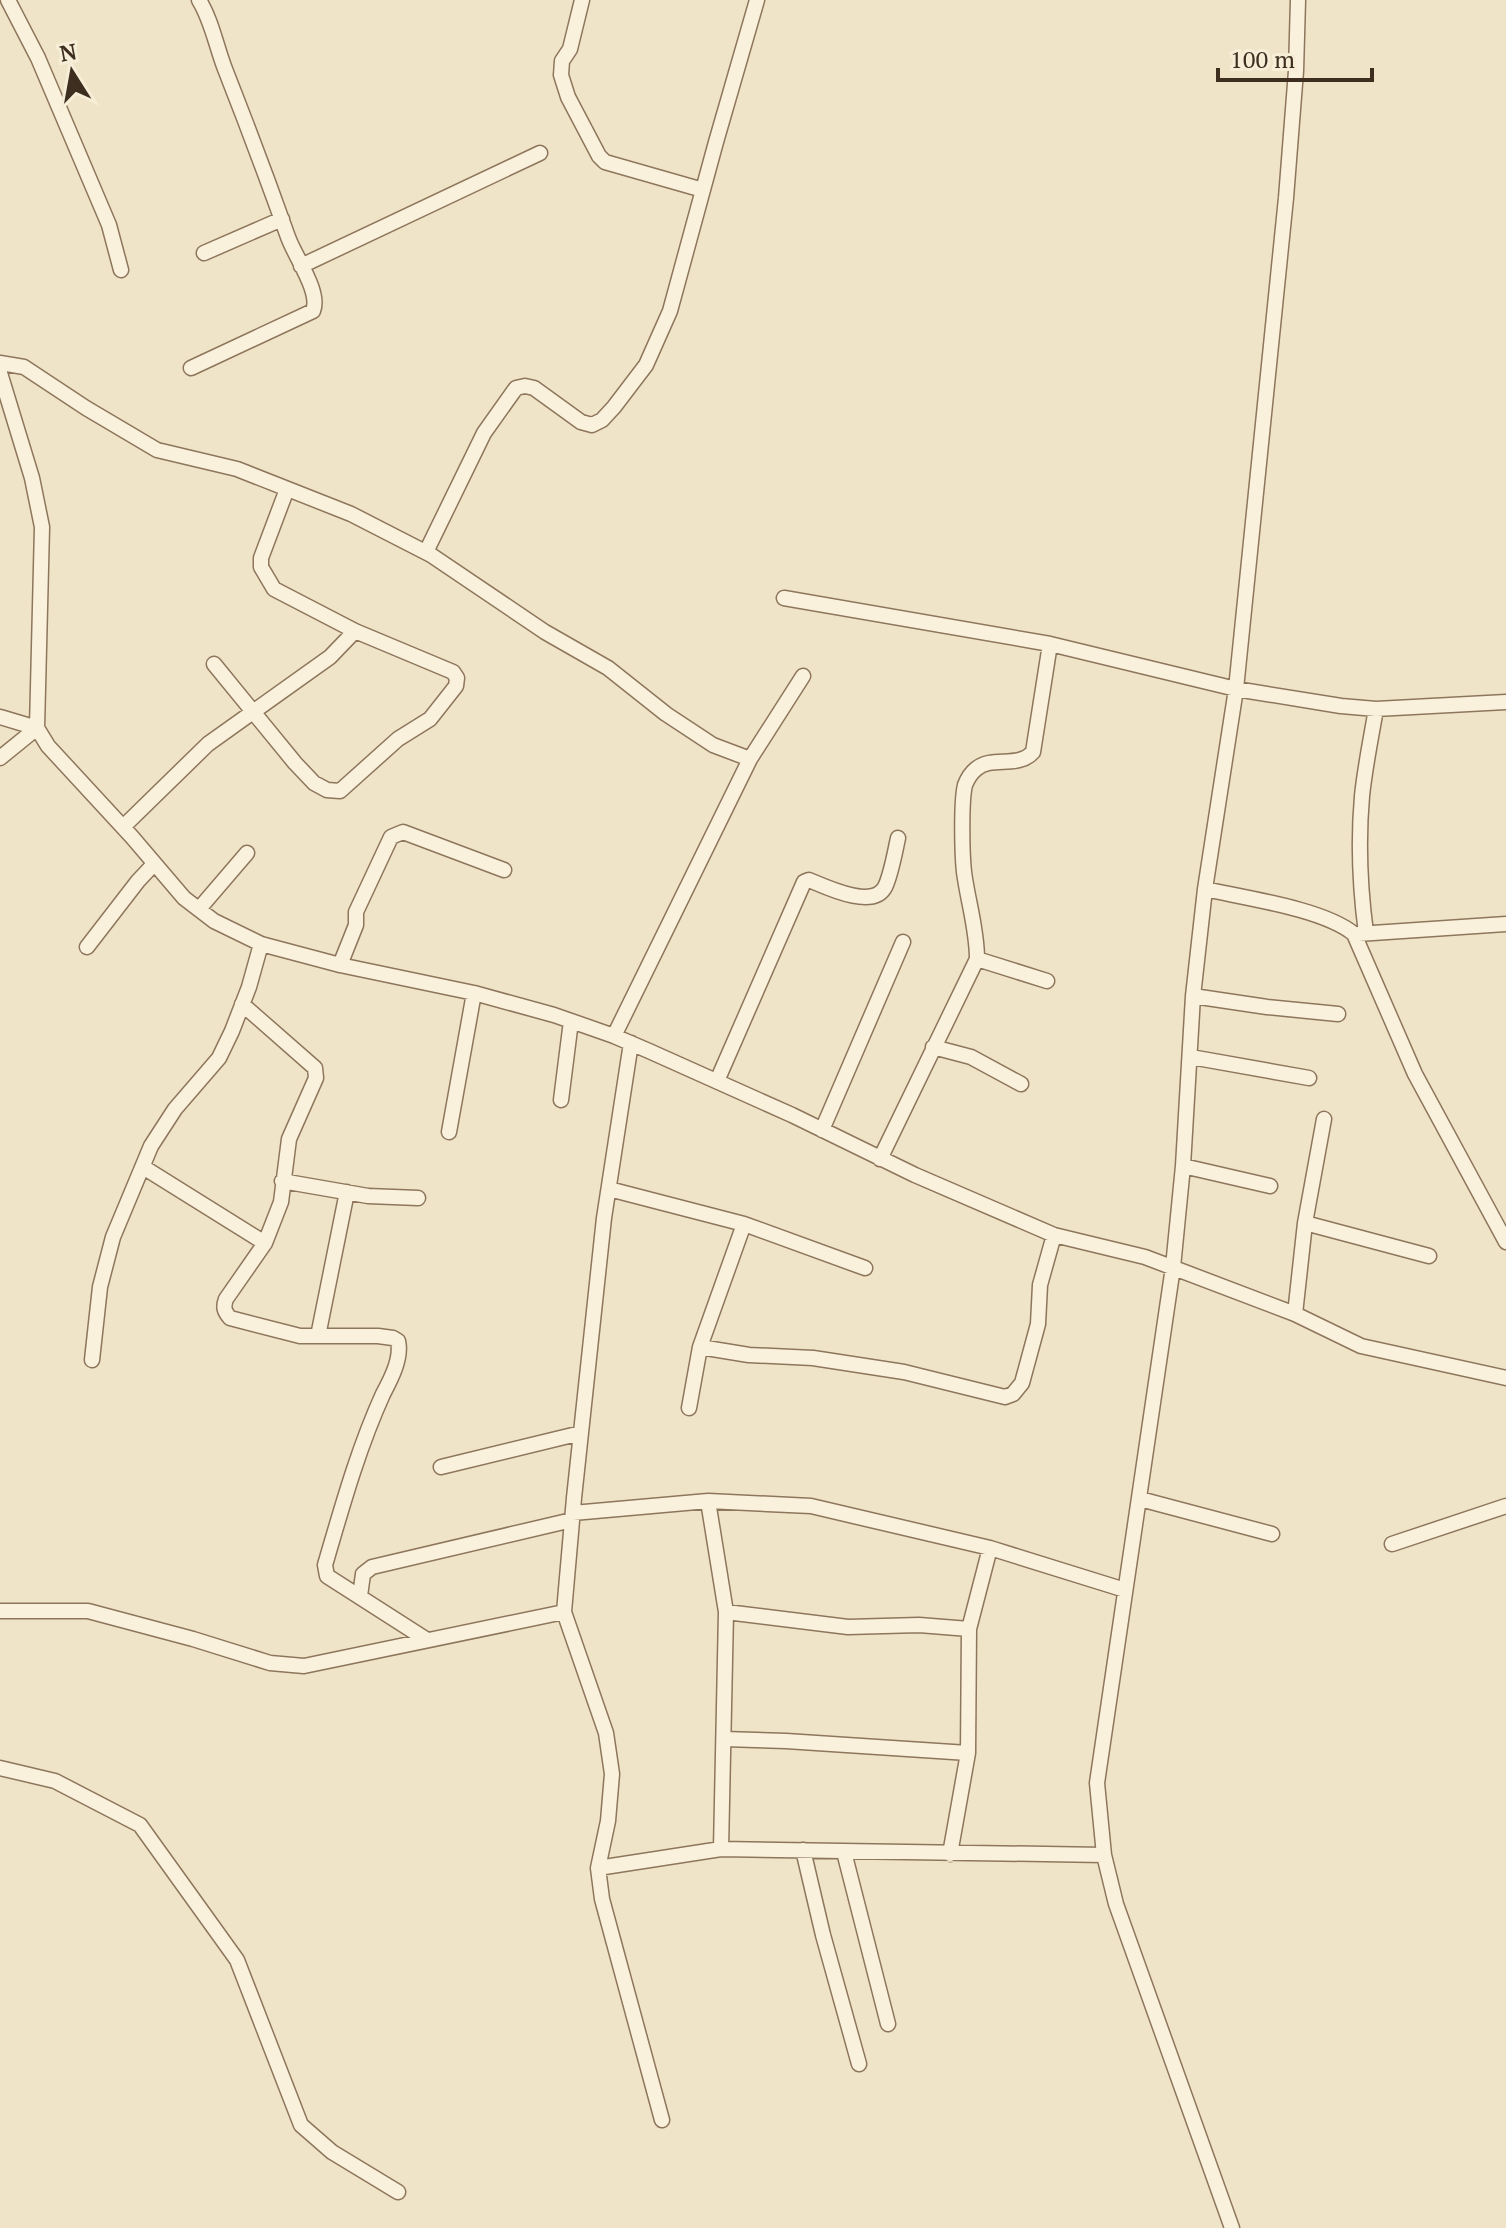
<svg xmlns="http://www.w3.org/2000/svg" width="1506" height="2228" font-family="'PT Serif',serif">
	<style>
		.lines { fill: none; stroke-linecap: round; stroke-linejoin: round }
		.minor-casing { stroke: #8d765c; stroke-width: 17 }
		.minor { stroke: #faf1dc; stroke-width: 14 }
	</style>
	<rect width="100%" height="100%" fill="#f0e4c8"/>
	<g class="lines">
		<g class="minor-casing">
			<path id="minor" d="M8,0L38,58L109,225L121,270
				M582,0L570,49L562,61L561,75L568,97L599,156L605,162L703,190
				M204,253L282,219
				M301,266L540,153
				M0,363L24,367L86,408L157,450L237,469L351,514L431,555L545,632L608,668L666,714L713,745L750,759
				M191,368L313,311C321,292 295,257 288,237C268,181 247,125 225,69C216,46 212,21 199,0
				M0,373L32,478L42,527L37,728L48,746L132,837L184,898L214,921L261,944L340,965L474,993L554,1015L614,1036L649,1051L792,1115L915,1175L1054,1235L1145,1257L1295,1314L1361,1346L1506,1378
				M426,552L484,433L516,388L525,386L534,388L581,422L592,425L602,420L614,407L646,365L670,311L716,142L757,0
				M784,598L1050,644L1236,689L1341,706L1376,709L1506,702
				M214,664L295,763L314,783L327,790L340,791L398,739L430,719L456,686L457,678L453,672L355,631L274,589L261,567V558L287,489
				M0,717L37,728
				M0,758L37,728
				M123,827L208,744L330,657L355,631
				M1205,889C1245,898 1324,909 1354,934L1415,1074L1506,1242
				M199,909L247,853
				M1366,933C1360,888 1358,841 1362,796C1365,767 1371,738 1376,709
				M1358,934L1506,924
				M87,947L138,881L154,864
				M977,959L1047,981
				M340,965L356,925V912L391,837L403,832L504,870
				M1193,996L1267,1007L1338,1014
				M614,1036L750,759L803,676
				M631,1043L604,1218L574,1498L564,1612L606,1733L612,1774L608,1821L598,1868L602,1899L662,2120
				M933,1047L971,1057L1021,1084
				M1191,1057L1309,1078
				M717,1081L804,882L809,880C826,887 873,910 885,887C891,875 895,852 898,838
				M561,1100L571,1021
				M822,1130L903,942
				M449,1132L474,993
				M880,1159L977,959C977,929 968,902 964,872C962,854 961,801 965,785C967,780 971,773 976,769C992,755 1018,769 1033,752L1050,644
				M1183,1166L1270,1186
				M143,1167L265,1243L281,1202L289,1139L316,1078L315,1068L242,1004
				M282,1181L368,1196L418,1198
				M609,1189L744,1224L865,1268
				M1305,1223L1429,1256
				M265,1243L226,1299C223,1307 224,1311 230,1318L300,1336H378L393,1338L398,1341C402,1358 391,1379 383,1394C358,1449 342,1507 325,1565L327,1576L427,1640
				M1295,1314L1305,1223L1324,1119
				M318,1336L347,1192
				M700,1347L749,1355L813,1358L904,1372L1005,1397L1013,1394L1022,1383L1038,1324L1040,1285L1054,1235
				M92,1360L100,1287L113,1237L151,1146L175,1109L219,1058L232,1031L249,987L261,944
				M689,1408L700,1347L744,1224
				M441,1467L581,1433
				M1140,1499L1272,1534
				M708,1501L726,1612L721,1849
				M573,1513L708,1501L811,1506L990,1548L1125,1590
				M1392,1544L1506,1506
				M360,1596L363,1574L372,1567L572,1520
				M0,1611H88L193,1639L270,1663L304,1666L564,1612
				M726,1612L848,1627L919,1625L969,1629
				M724,1739L786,1741L968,1753
				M0,1768L55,1781L140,1825L237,1960L301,2125L332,2152L398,2192
				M803,1850L823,1935L859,2064
				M844,1852L888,2024
				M950,1854L968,1753L969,1629L990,1548
				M598,1868L721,1849L1104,1855
				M1232,2228L1116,1904L1104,1855L1097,1783L1173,1267L1183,1166L1193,996L1205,889L1236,689L1286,198L1296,71L1298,0"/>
		</g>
		<use href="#minor" class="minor"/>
	</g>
	<g transform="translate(72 72) rotate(349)" stroke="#f7eed8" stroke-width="6" paint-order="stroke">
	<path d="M0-6L14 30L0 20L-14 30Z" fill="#3d2e20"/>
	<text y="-12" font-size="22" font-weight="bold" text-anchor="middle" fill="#3d2e20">N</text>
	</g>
	<path d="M1218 68v12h154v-12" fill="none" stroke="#3d2e20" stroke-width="4"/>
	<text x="1230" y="68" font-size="24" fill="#3d2e20" stroke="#f7eed8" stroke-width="6" paint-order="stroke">100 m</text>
</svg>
